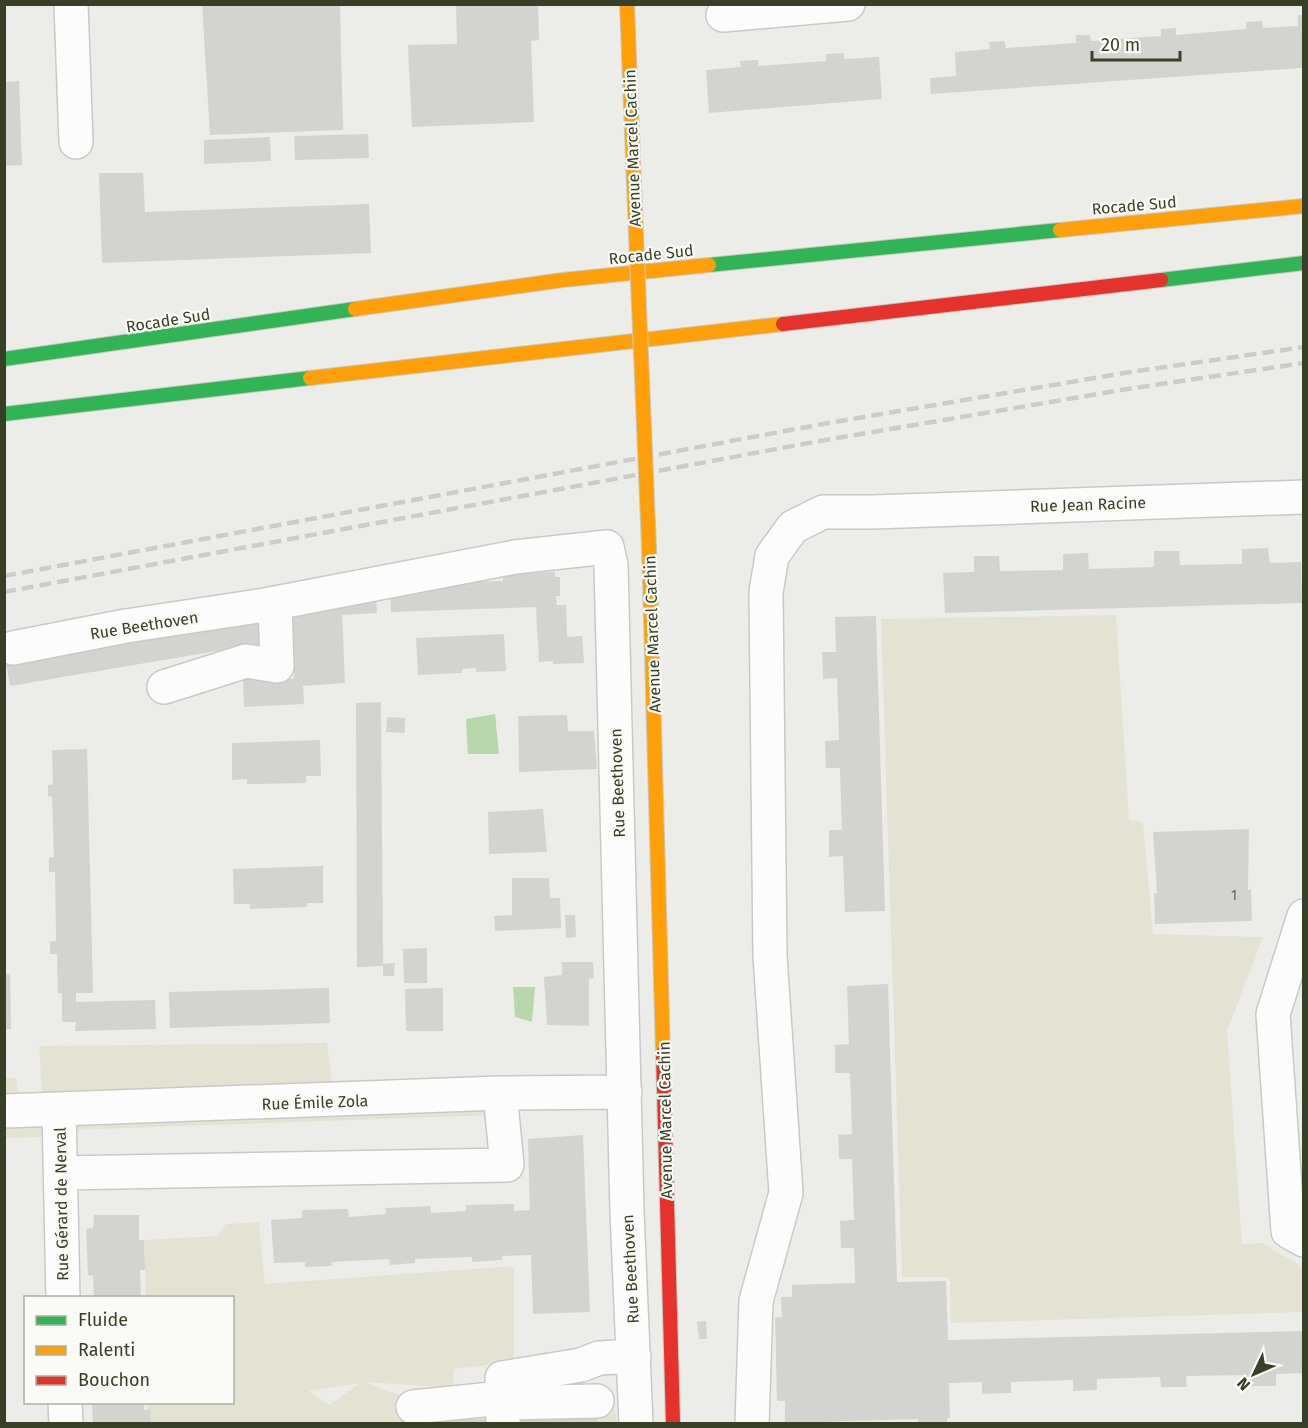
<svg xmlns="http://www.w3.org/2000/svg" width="1308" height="1428" font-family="'Fira Sans',sans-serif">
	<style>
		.green { fill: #e4e3d3; fill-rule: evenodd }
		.water { fill: #b8d7ad }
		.building { fill: #d3d4cf }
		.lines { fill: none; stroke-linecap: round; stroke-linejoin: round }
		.street-casing { stroke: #c9cac5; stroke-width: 36 }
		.fast-casing { stroke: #c9cac4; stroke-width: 16 }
		.slow-casing { stroke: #c9cac4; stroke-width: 16 }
		.jam-casing { stroke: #c9cac4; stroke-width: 16 }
		.street { stroke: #fcfcfc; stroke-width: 33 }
		.fast { stroke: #30b455; stroke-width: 14 }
		.slow { stroke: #ff9f0a; stroke-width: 14 }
		.jam { stroke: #e5322d; stroke-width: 14 }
		.rail { stroke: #cccdc9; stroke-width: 4.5; stroke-dasharray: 12 6; stroke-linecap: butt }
		.slow-bridge-casing { stroke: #c9cac4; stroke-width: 16; stroke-linecap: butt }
		.slow-bridge { stroke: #ff9f0a; stroke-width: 14 }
		.labels { text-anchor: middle; stroke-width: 4.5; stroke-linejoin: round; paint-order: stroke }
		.number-label { font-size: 14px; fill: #5f6651 }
		.street-label { font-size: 16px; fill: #374026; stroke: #fafbf7 }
	</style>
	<rect width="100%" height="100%" fill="#ecede8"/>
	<path class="green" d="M1116,615L1129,820L1143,822L1153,934L1263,937L1227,1031L1242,1244L1262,1243L1303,1267V1312L951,1323L950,1281L946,1277H902L881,619Z
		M327,1043L332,1082L327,1096L43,1106L39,1046Z
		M4,1078H16L20,1106L5,1107Z
		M491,1100L493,1115L69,1130L67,1115Z
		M4,1119H42L43,1137L5,1138Z
		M259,1222L265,1284L514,1266V1362L454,1369L453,1388L365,1382L401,1396L402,1423H148V1403L232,1402V1298L146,1297L144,1240L217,1236L226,1224ZM360,1383L329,1405L309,1391Z
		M614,1407L618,1423H598L597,1413Z"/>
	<path class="water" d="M495,714L499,754H468L466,719Z
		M513,987H535L532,1022L515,1017Z"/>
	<path class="building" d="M202,4H340L343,130L210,135Z
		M456,4H538L539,40L531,41L534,122L412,127L408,45L457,44Z
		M1298,15H1304L1302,68L931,94L930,78L956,76L955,52L990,49L989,42L1005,41L1006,48L1076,43V35H1090L1091,41L1161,36V29L1176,28V35L1246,29V22L1262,21L1263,28L1298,26Z
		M844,53V59L879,57L882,99L709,113L706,70L741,67L740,61L758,60V66L826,61V54Z
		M19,81L22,165L4,166V82Z
		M368,134L369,158L295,160L294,136Z
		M270,137L271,161L204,164V140Z
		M99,173H143L145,212L369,204L371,253L102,263Z
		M1268,548L1270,563L1301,562L1302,603L945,613L943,573L974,572V556H999L1000,571L1063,570V554L1088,553L1089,569L1154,567V551H1179L1180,565L1242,564V549Z
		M555,572V577H560V596H556L557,605H566L567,637L582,636L584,663L553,664V661L539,662L536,607L391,612L390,589L450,587V582L503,581V574Z
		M376,596L377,613L342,615L345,683L303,686L304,704L244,707L243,679H294L293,615L327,612L328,599Z
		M876,616L885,911L845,912L843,856L829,857V830H842L840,768H826L825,741L839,740L837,678L823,679L822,652H836L835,617Z
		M260,619L264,643L10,686L6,662Z
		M504,634L506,671L476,672V668L462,669V673L418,675L416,638Z
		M381,702L383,964L395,963L394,976H383V966L357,967L356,703Z
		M567,715L568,731H594L597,769L519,772L518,716Z
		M387,717L405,718V733L386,732Z
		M320,740L321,776H306V783L247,784V779L232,780V743Z
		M87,749L93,993H76V1002L155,1000L156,1029L75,1031L76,1022H62V993H58L57,954H50V942L56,941L55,872H49V858L54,857L52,797L48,796V785L53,784L52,750Z
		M543,809L547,852L489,854L488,812Z
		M1249,829L1248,890H1251L1252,921L1155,924L1154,893H1157L1153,832Z
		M323,866V903H307V907L250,909V904H234L233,869Z
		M512,878H549L550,898H560L561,928L495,931L494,916L512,915Z
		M565,915H575L576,937L566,938Z
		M427,948V983H404L403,949Z
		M562,962H593L594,978L589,979V1026L547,1025L544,977L562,975Z
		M4,974H10L11,1029H4Z
		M888,984L897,1282L946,1281L948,1340L1304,1331V1373L1276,1374V1386H1247V1375L1186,1376L1187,1387H1161L1160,1377L1097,1379V1390L1073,1391V1380L1011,1382V1393L982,1394V1382L949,1383L950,1418H947V1424H918V1419L785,1423V1401H777L775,1318L782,1317L781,1297H792V1285L855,1283L854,1248H841L840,1221L854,1220L852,1159H839L838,1135L852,1134L850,1073H835V1045L849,1044L847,986Z
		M329,988L330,1023L170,1028L169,992Z
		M443,988V1031H406L405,989Z
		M583,1135L590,1312L533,1314L531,1255L502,1256V1260L472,1262V1257L415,1259V1263L390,1265L389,1259L331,1262L332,1266L305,1267V1262L274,1263L271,1220L302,1218V1210L348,1209L349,1217L386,1214L385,1208L430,1206L431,1213L466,1211V1205L514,1204V1211L530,1210L528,1139Z
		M94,1215H139V1240H144L145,1270H140L141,1298H94L93,1276L88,1275L86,1229L93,1228Z
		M706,1321L707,1339H699L697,1322Z
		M92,1402H144V1410H150L151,1424H93Z
		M597,1413L598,1424H510V1418Z
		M487,1419L488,1424H402V1420Z"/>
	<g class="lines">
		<g class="street-casing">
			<path id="street" d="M71,4L76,142
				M723,15L848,4
				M13,648L126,626L265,605L515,557L607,547L611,565L627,1211L636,1424
				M164,687L246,661L277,666L275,603
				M1304,916L1273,1014L1288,1231L1304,1240
				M59,1110L63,1298
				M4,1111L500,1093L625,1092
				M61,1173L507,1165L500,1093
				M65,1402L66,1424
				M503,1403L597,1401
				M413,1407L502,1398
				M503,1424L502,1378L581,1365L599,1358L634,1356
				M752,1424L756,1301L786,1193L770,956L766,592L772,556L793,527L823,512H873L1304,497"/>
		</g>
		<g class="fast-casing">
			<path id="fast" d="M709,265L1060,230
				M1161,280L1304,263
				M4,359L355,309
				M4,414L310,378"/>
		</g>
		<g class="slow-casing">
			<path id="slow" d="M627,4L635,210
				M1060,230L1304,206
				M355,309L563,280L709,265
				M310,378L783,324
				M649,547L663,1053"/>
		</g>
		<g class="jam-casing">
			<path id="jam" d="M783,324L1161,280
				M663,1053L673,1424"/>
		</g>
		<use href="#street" class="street"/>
		<use href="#fast" class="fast"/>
		<use href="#slow" class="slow"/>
		<use href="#jam" class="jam"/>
		<path class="rail" d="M4,576L823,424L1124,373L1304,347
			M4,592L825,440L1127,389L1304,363"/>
		<g class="slow-bridge-casing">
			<path id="slow-bridge" d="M635,210L649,547"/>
		</g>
		<use href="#slow-bridge" class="slow-bridge"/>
	</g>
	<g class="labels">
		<g class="number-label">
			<text x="1234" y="900">1</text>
		</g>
		<g class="street-label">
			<text transform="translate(632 148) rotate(-92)" y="6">Avenue Marcel Cachin</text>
			<text transform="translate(1134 205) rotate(-5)" y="6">Rocade Sud</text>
			<text transform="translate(651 254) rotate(-6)" y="6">Rocade Sud</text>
			<text transform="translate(168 320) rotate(-9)" y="6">Rocade Sud</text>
			<text transform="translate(1088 504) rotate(-2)" y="6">Rue Jean Racine</text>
			<text transform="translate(144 625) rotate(-9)" y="6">Rue Beethoven</text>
			<text transform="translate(652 634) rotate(-92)" y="6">Avenue Marcel Cachin</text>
			<text transform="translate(617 783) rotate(-92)" y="6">Rue Beethoven</text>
			<text transform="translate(315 1102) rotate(-2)" y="6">Rue Émile Zola</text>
			<text transform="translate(665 1120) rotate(-91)" y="6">Avenue Marcel Cachin</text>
			<text transform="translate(61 1204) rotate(-91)" y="6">Rue Gérard de Nerval</text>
			<text transform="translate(630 1269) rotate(-93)" y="6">Rue Beethoven</text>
		</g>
	</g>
	<rect width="1308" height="1428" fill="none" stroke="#374026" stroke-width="12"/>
	<rect x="24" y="1296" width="210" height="108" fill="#fafbf7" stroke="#acb0a3" stroke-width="1.5"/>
	<rect x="36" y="1316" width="30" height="9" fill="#30b455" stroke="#acb0a3" stroke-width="1.5"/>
	<text x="78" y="1326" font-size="18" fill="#374026">Fluide</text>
	<rect x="36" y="1346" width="30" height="9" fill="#ff9f0a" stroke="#acb0a3" stroke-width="1.5"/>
	<text x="78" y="1356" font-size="18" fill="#374026">Ralenti</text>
	<rect x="36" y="1376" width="30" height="9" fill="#e5322d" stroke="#acb0a3" stroke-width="1.5"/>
	<text x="78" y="1386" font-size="18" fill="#374026">Bouchon</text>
	<g transform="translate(1254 1374) rotate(226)" stroke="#fafbf7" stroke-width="4.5" paint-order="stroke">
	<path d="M0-4.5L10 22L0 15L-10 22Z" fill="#374026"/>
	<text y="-9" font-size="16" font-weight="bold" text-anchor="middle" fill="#374026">N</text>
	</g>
	<path d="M1092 51v9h88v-9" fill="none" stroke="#374026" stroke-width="3"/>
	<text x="1101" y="51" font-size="18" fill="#374026" stroke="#fafbf7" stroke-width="4.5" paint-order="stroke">20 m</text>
</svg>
